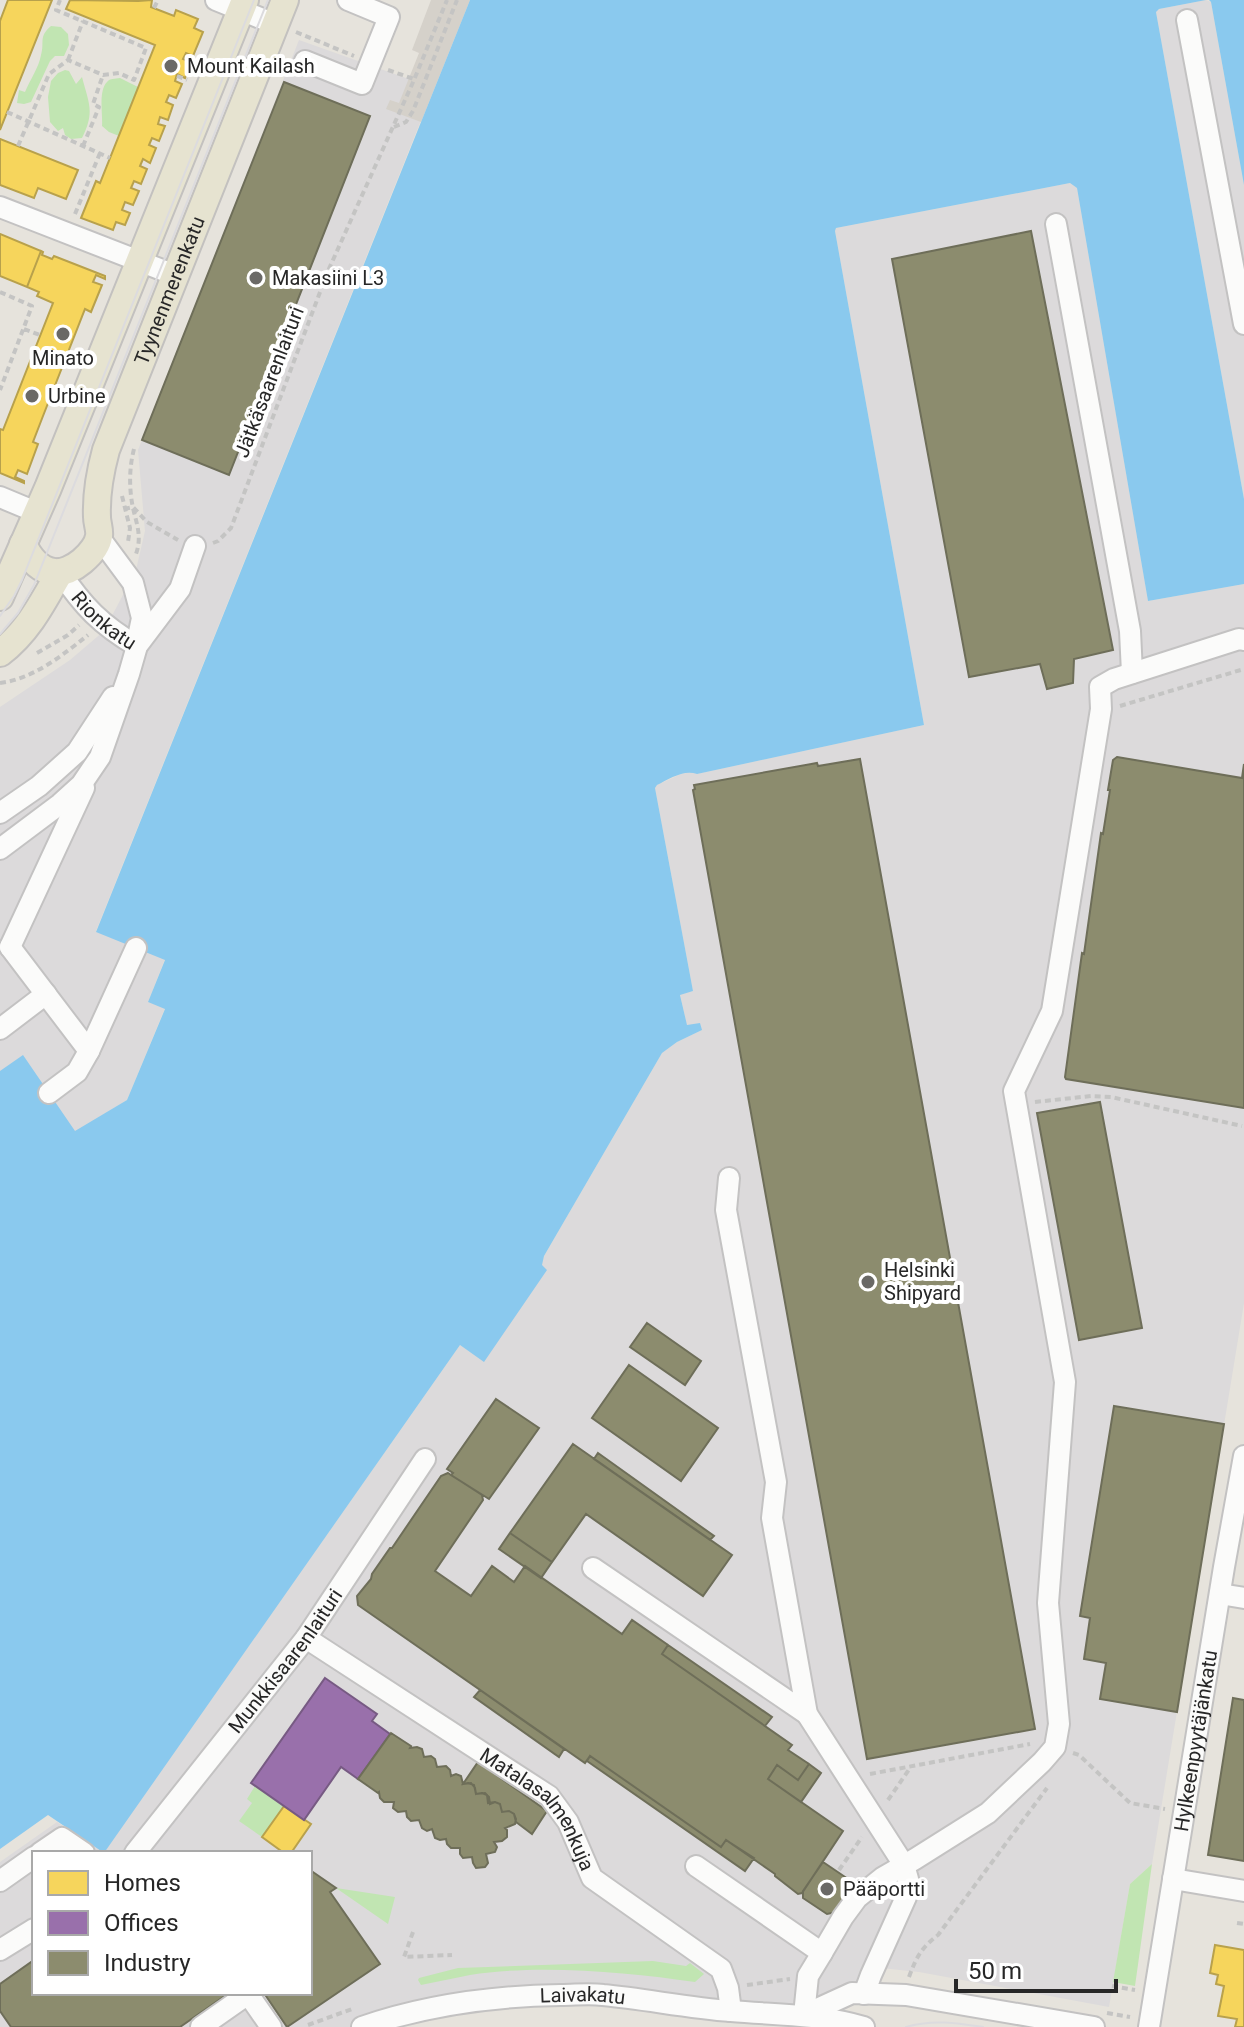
<svg xmlns="http://www.w3.org/2000/svg" width="1244" height="2027" font-family="Roboto,sans-serif">
	<style>
		.industrial { fill: #dcdadb; fill-rule: evenodd }
		.green { fill: #c1e5b2 }
		.plaza { fill: #d5d1ca }
		.water { fill: #8ac9ee }
		.homes { fill: #f6d55c; stroke: #b8a14c; stroke-width: 2 }
		.offices { fill: #9970ab; stroke: #775a83; stroke-width: 2 }
		.industry { fill: #8c8c6e; stroke: #6e6e59; stroke-width: 2 }
		.lines { fill: none; stroke-linecap: round; stroke-linejoin: round }
		.minor-casing { stroke: #c3c2c2; stroke-width: 24 }
		.major-casing { stroke: #c3c1bf; stroke-width: 30 }
		.path { stroke: #c4c4c3; stroke-width: 4; stroke-dasharray: 6 4; stroke-linecap: butt }
		.minor { stroke: #fbfbfa; stroke-width: 20 }
		.major { stroke: #e6e3d0; stroke-width: 26 }
		.tram { stroke: #dcdbde; stroke-width: 2 }
		.poi-dot { fill: #6a6966; stroke: #fff; stroke-width: 3 }
		.labels { text-anchor: middle; stroke-width: 8; stroke-linejoin: round; paint-order: stroke }
		.poi-label { font-size: 20px; fill: #272727; stroke: #fff; text-anchor: start }
		.street-label { font-size: 20px; fill: #272727; stroke: #fff }
	</style>
	<rect width="100%" height="100%" fill="#e6e3dc"/>
	<path class="industrial" d="M1206,0L1211,2L1244,185V499L1156,12L1159,9Z
		M299,40L434,88L96,931L165,959L148,1002L165,1008L127,1100L75,1132L0,1071V707L70,660L104,631L136,570L145,531L138,450Z
		M1070,183L1077,188L1148,601L1244,584V1303L1152,1864L1130,1884L1109,2007L919,1972L862,1966L852,1993L804,2015L538,1995L362,2027H0V1862L57,1822L104,1852L460,1345L484,1361L546,1270L541,1265L544,1256L662,1053L677,1042L702,1030L687,1026L680,994L693,991L655,788L657,785L681,774L691,772L697,774L924,725L835,231L836,228ZM34,1853H310V1993H34Z"/>
	<path class="green" d="M51,26L61,27L68,34L69,45L64,56H55L50,61L31,102L24,104L17,103L19,90L25,92C30,80 39,67 41,55C45,42 38,37 51,26Z
		M65,70L69,71L76,84L82,77C89,104 95,112 82,138L71,139L65,135L63,128L58,131L50,122L48,97L51,81L58,73Z
		M120,78L138,87L119,136L109,132L102,126C103,115 98,91 107,82C110,78 115,79 120,78Z
		M255,1786L284,1806L262,1837L239,1821L252,1803L247,1799Z
		M1152,1864L1135,1986L1113,1982L1130,1884Z
		M336,1888L395,1897L388,1924Z
		M653,1961L686,1966L690,1963L704,1974L695,1982C627,1972 538,1964 470,1975C454,1978 437,1982 421,1985L418,1980L419,1978L458,1968Z"/>
	<path class="plaza" d="M431,0H470L421,122L386,109L390,100L399,103L419,53L412,50Z"/>
	<path class="water" d="M470,0H1206L1159,9L1156,12L1244,499V584L1148,601L1077,188L1070,183L836,228L835,231L924,725L697,774C684,769 669,779 657,785L655,788L693,991L680,995L687,1025L700,1023L702,1030L677,1042L662,1053L544,1256L542,1265L547,1270L484,1362L460,1345L104,1853L48,1815L0,1849V1071L23,1055L75,1131L127,1100L165,1009L148,1002L165,960L96,932Z
		M1209,0H1244V185L1211,2Z"/>
	<path class="homes" d="M8,0H52L0,130V21Z
		M70,0L138,1L152,0L151,7L174,16L176,10L198,19L194,28L203,32L193,56L186,53L183,59L191,62L185,78L177,74L175,81L182,84L176,98L169,95L166,102L173,105L168,120L160,117L158,124L165,126L159,141L152,138L149,145L156,148L150,163L143,159L140,166L147,169L141,184L134,181L131,188L139,191L133,205L125,202L122,210L130,213L125,225L116,222L113,230L81,218L96,181L100,183L155,45L66,9Z
		M0,139L78,170L66,199L38,188L34,198L0,185Z
		M0,234L41,251L27,287L0,276Z
		M41,251L43,252L42,255L52,259L54,256L105,276V279L96,275L93,282L102,285L91,312L85,309L43,416L33,442L38,444L27,474L18,470L15,477L24,481V483L0,473V429L3,430L53,303L37,296L39,292L27,287Z
		M284,1806L311,1824L291,1853H284L262,1837Z
		M1215,1945L1244,1950V2027H1235L1237,2019L1218,2016L1224,1986L1216,1984L1218,1975L1210,1973Z"/>
	<path class="offices" d="M325,1678L377,1714L372,1721L390,1734L358,1779L341,1767L304,1820L251,1783Z"/>
	<path class="industry" d="M284,82L370,116L229,475L142,440Z
		M1031,231L1113,650L1074,659L1073,683L1047,689L1040,664L969,677L892,259Z
		M1117,757L1242,778L1244,764V1108L1066,1079L1065,1077L1082,953L1084,954L1101,833L1103,834L1110,790H1108L1113,760Z
		M860,759L1035,1729L867,1759L693,790L695,789L694,785L817,763L818,766Z
		M1100,1102L1142,1328L1079,1340L1037,1113Z
		M647,1323L701,1361L685,1385L630,1347Z
		M629,1365L718,1428L681,1481L592,1418Z
		M496,1399L539,1428L489,1499L451,1475L453,1473L447,1469Z
		M1114,1406L1224,1424L1177,1712L1100,1699L1106,1663L1084,1659L1090,1618L1080,1616Z
		M573,1444L732,1555L703,1596L586,1514L552,1562L510,1533Z
		M598,1453L714,1536L710,1540L594,1459Z
		M448,1473L482,1495L483,1500L435,1571L471,1596L492,1566L514,1582L525,1566L622,1634L632,1620L668,1645L662,1654L792,1745L788,1750L809,1764L798,1780L777,1765L768,1779L843,1831L802,1893L798,1894L775,1876V1874L726,1840L721,1847L590,1756L585,1763L358,1605L357,1596L371,1579L372,1574L390,1548H392L441,1476Z
		M510,1533L552,1562L541,1578L499,1549Z
		M668,1645L772,1717L765,1726L662,1654Z
		M480,1690L564,1749L559,1757L474,1697Z
		M1233,1698L1244,1700V1861L1208,1855Z
		M391,1733L411,1746L410,1748L417,1747L422,1749L424,1757L431,1756L435,1759L437,1767L446,1766L450,1770L451,1776L456,1774L461,1776L463,1784L468,1783L474,1785L476,1794L482,1793L487,1795L488,1803L495,1802L500,1804L502,1812L509,1811L514,1814L516,1819L515,1824L505,1828L507,1830V1837L502,1841L494,1842L497,1847L495,1852L486,1854L488,1863L485,1867L476,1868L473,1863L472,1857L463,1858L460,1854V1848H451L447,1844L446,1839L440,1840L435,1838L432,1829L427,1831L422,1828L419,1820L411,1821L407,1817L406,1811L398,1812L393,1808L394,1802H384L380,1798L379,1792L378,1793L358,1779Z
		M590,1756L721,1847L726,1840L754,1858L745,1871L587,1761Z
		M478,1762L547,1811L532,1834L516,1822L514,1814L509,1811L502,1812L500,1804L495,1802L490,1804L489,1797L485,1793L476,1794L475,1788L471,1783L463,1784Z
		M809,1764L821,1773L801,1802L768,1779L777,1765L798,1780Z
		M823,1862L851,1881L852,1887L836,1912L827,1914L803,1898V1891Z
		M310,1870L336,1888L330,1892L380,1964L287,2027L264,1993H310Z
		M34,1960V1993H229L180,2027H11L0,2011V1984Z"/>
	<g class="lines">
		<g class="minor-casing">
			<g id="minor">
				<path d="M216,0L275,24"/>
				<path d="M1187,20L1244,324"/>
				<path d="M305,61L362,84L389,17L348,0"/>
				<path d="M0,207L175,275"/>
				<path d="M1056,224L1130,631L1132,673"/>
				<path d="M0,497L36,512"/>
				<path d="M99,537L133,583L142,618L137,642"/>
				<path id="s1" d="M60,572C83,606 101,625 137,646"/>
				<path d="M0,813L39,786L77,752L113,697"/>
				<path d="M0,849L60,804L81,785L100,757L129,674L137,646L180,589L195,546"/>
				<path d="M10,947L84,788"/>
				<path d="M10,947L89,1051L77,1072L49,1093"/>
				<path d="M0,1029L46,994"/>
				<path d="M89,1051L136,948"/>
				<path d="M729,1178L726,1210L776,1482L772,1518L807,1714L904,1865L908,1879L906,1897L871,1975L864,1994"/>
				<path d="M593,1568L807,1714"/>
				<path d="M1220,1594L1244,1598"/>
				<path id="s2" d="M306,1638L549,1796L568,1822L592,1878L721,1969L728,1988L731,2011"/>
				<path d="M40,1853L62,1838L84,1853"/>
				<path id="s3" d="M135,1853L306,1638L425,1459"/>
				<path d="M696,1866L822,1953L808,1976L804,2015"/>
				<path d="M1173,1879L1244,1891"/>
				<path d="M0,1881L34,1857"/>
				<path d="M0,1950L34,1929"/>
				<path d="M822,1953L843,1917L857,1898L882,1878L915,1859L988,1813L1042,1762L1055,1747L1059,1724L1048,1603L1065,1382L1014,1091L1052,1011L1101,709L1100,687L1114,679L1239,639L1244,640"/>
				<path d="M804,2015L852,1993L906,1995L1094,2027"/>
				<path d="M201,2027L248,1994L271,2027"/>
				<path id="s4" d="M362,2027C426,2005 494,1996 561,1995C575,1995 589,1993 603,1995C646,1999 688,2008 731,2011C776,2015 820,2014 864,2027"/>
				<path id="s5" d="M1149,2027L1224,1567L1244,1456"/>
			</g>
		</g>
		<g class="major-casing">
			<g id="major">
				<path id="s6" d="M23,544C29,557 39,570 54,572C71,575 97,552 99,536C100,530 97,523 97,517C96,494 100,472 106,450L285,0"/>
				<path d="M0,597L48,488L245,0"/>
				<path d="M0,653C28,632 43,602 60,572"/>
			</g>
		</g>
		<path class="path" d="M154,8L158,0
			M296,32L354,56
			M68,60L83,21
			M388,70L414,79
			M177,76L187,80
			M7,112L110,158
			M394,127L406,122L413,111L457,0
			M18,146L49,74L68,60L103,75L119,73L134,80L146,48L56,10L60,0
			M83,146L99,107L93,104L103,75
			M75,214L100,153
			M0,292L32,306L0,390
			M24,329L40,335
			M134,449C129,468 129,489 133,508C137,525 142,537 136,554
			M122,496L130,528L128,542
			M124,509L133,507L147,522L178,540
			M213,543L218,541L231,528L328,271L414,80L447,0
			M37,653L68,635L79,625
			M0,683C33,679 63,655 88,635
			M1120,706L1244,669
			M1035,1102L1091,1096L1111,1097L1242,1126
			M1073,1753L1079,1755L1130,1803L1165,1809
			M870,1774L1030,1744
			M888,1800L910,1768
			M839,1870L862,1837
			M1237,1923L1244,1924
			M413,1932L404,1957L452,1955
			M909,1977C916,1958 921,1948 938,1935L1047,1788
			M747,1985L790,1979
			M1112,1986L1135,1990
			M1107,2013L1130,2017
			M308,2025L352,2009"/>
		<use href="#minor" class="minor"/>
		<use href="#major" class="major"/>
		<path class="tram" d="M0,616L14,596L22,580L254,0
			M0,634L18,613L34,585L268,0
			M906,2027C932,2019 957,2023 983,2027"/>
	</g>
	<g class="poi-dot">
		<circle cx="171" cy="66" r="8"/>
		<circle cx="256" cy="278" r="8"/>
		<circle cx="63" cy="334" r="8"/>
		<circle cx="32" cy="396" r="8"/>
		<circle cx="868" cy="1282" r="8"/>
		<circle cx="827" cy="1889" r="8"/>
	</g>
	<g class="labels">
		<g class="poi-label">
			<text x="187" y="73">Mount Kailash</text>
			<text x="272" y="285">Makasiini L3</text>
			<text x="63" y="365" text-anchor="middle">Minato</text>
			<text x="48" y="403">Urbine</text>
			<text x="884" y="1277">Helsinki<tspan x="884" dy="23">Shipyard</tspan></text>
			<text x="843" y="1896">Pääportti</text>
		</g>
		<g class="street-label">
			<text dy="7" stroke="none"><textPath href="#s6" startOffset="364">Tyynenmerenkatu</textPath></text>
			<text transform="translate(269 382) rotate(-69)" y="7">Jätkäsaarenlaituri</text>
			<text dy="7" stroke="none"><textPath href="#s1" startOffset="66">Rionkatu</textPath></text>
			<text dy="7" stroke="none"><textPath href="#s3" startOffset="244">Munkkisaarenlaituri</textPath></text>
			<text dy="7" stroke="none"><textPath href="#s5" startOffset="290">Hylkeenpyytäjänkatu</textPath></text>
			<text dy="7" stroke="none"><textPath href="#s2" startOffset="292">Matalasalmenkuja</textPath></text>
			<text dy="7" stroke="none"><textPath href="#s4" startOffset="224">Laivakatu</textPath></text>
		</g>
	</g>
	<rect x="32" y="1851" width="280" height="144" fill="#ffffff" stroke="#a9a9a9" stroke-width="2"/>
	<rect x="48" y="1871" width="40" height="24" fill="#f6d55c" stroke="#a9a9a9" stroke-width="2"/>
	<text x="104" y="1891" font-size="24" fill="#272727">Homes</text>
	<rect x="48" y="1911" width="40" height="24" fill="#9970ab" stroke="#a9a9a9" stroke-width="2"/>
	<text x="104" y="1931" font-size="24" fill="#272727">Offices</text>
	<rect x="48" y="1951" width="40" height="24" fill="#8c8c6e" stroke="#a9a9a9" stroke-width="2"/>
	<text x="104" y="1971" font-size="24" fill="#272727">Industry</text>
	<path d="M956 1979v12h160v-12" fill="none" stroke="#272727" stroke-width="4"/>
	<text x="968" y="1979" font-size="24" fill="#272727" stroke="#ffffff" stroke-width="6" paint-order="stroke">50 m</text>
</svg>
